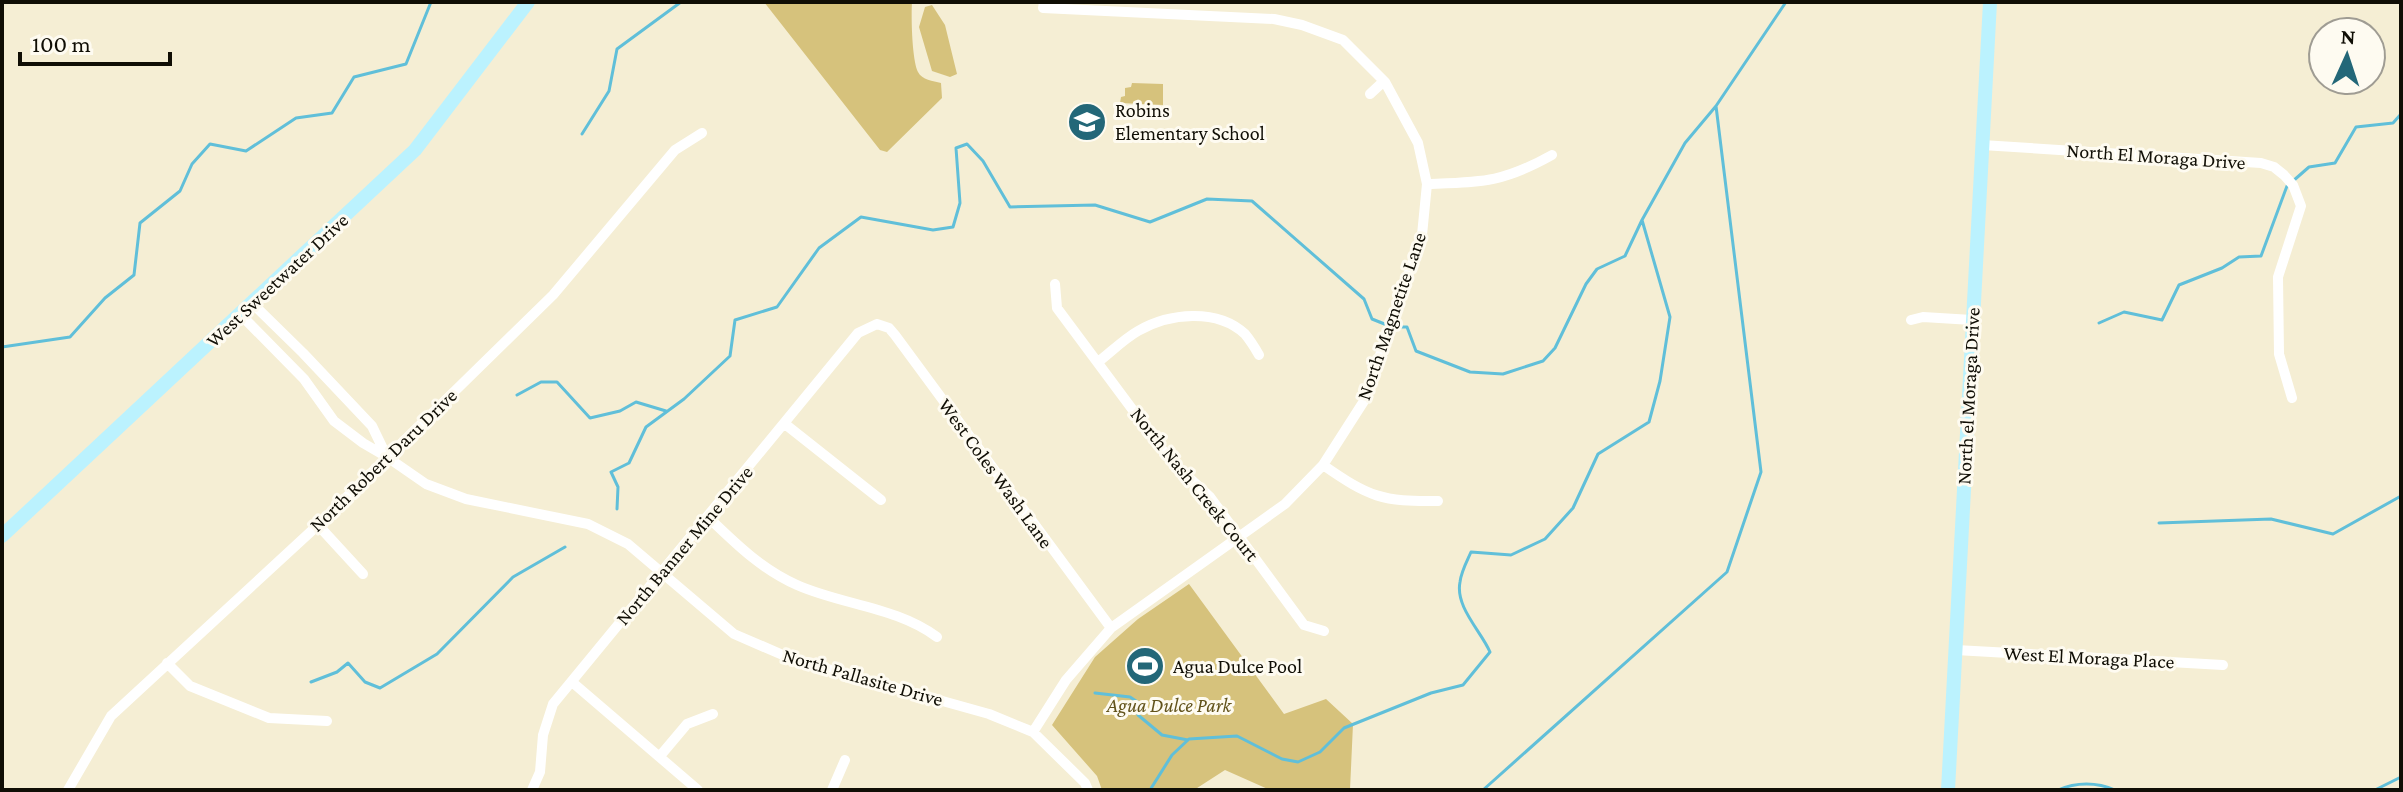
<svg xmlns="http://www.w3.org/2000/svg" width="2403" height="792" font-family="'Crimson Pro',serif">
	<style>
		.green { fill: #d6c27c }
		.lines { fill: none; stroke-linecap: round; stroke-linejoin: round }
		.stream { stroke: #60bfd9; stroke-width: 3 }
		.street { stroke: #fff; stroke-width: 10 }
		.secondary { stroke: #bbf2fe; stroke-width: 14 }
		.labels { text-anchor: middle; stroke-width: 6; stroke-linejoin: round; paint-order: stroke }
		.poi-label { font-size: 20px; fill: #100e05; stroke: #fefbf1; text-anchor: start }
		.street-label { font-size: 20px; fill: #100e05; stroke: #fefbf1 }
		.park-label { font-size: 20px; font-style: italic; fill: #62531b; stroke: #fefbf1 }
	</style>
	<rect width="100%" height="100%" fill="#f5eed4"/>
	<path class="green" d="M764,2H912C911,17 912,60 918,72C922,80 933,81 941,83L942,98L887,152L880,150Z
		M932,5L945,25L957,74L950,77L932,71L919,27L925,7Z
		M1132,83L1163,84V105L1120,103L1121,97L1125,96V88L1131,87Z
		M1189,584L1284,714L1326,699L1353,724L1350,790H1270L1225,770L1194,790H1102L1097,776L1052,725L1095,657L1138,619Z"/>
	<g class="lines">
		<path class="stream" d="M582,134L609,91L617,49L681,2
			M2293,181L2309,167L2335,163L2356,127L2393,123L2401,114
			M2099,323L2124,312L2162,320L2179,285L2222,268L2239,257L2261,256L2287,186
			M1395,327H1407L1416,351L1470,372L1503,374L1543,361L1555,348L1586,284L1597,269L1625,256L1642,220
			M2,347L70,337L105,298L134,275L140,223L180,191L192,164L210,144L246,151L296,118L332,113L354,77L406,64L431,2
			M517,395L541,382H557L590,418L620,411L636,402L666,411
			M617,509L618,487L611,472L629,463L646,427L684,399L730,356L735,320L777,307L819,248L861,217L933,230L953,227L960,203L956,148L967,144L983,161L1010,207L1095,205L1150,222L1207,199L1252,201L1364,299L1372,319L1387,325
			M2159,523L2271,519L2333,534L2401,496
			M311,682L337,672L348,663L365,682L380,688L437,654L513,577L565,547
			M1095,693L1130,697L1139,703L1138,715L1162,735L1188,740
			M1150,790L1172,755L1189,739L1237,736L1282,759L1298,762L1320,752L1344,728L1431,693L1463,685L1490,652C1481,631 1455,607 1460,582C1461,572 1467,561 1471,552L1511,555L1545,539L1573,508L1598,454L1649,422L1660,381L1670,317L1642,220L1685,143L1716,106
			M1483,790L1727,572L1761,472L1716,106L1786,2
			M2058,790C2076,782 2097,782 2115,790
			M2375,790L2401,777"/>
		<path class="street" d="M1370,94L1384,81
			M1982,145L2261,163L2274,167L2284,175L2293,185L2301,206L2278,277L2279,354L2292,398
			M1427,184C1482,182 1502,183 1552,155
			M1055,284L1057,308L1170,460L1210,497L1304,625L1324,631
			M252,303L303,353L372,426L386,455
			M240,314L304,379L334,421L363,443L387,457L426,484L466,499L588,524L628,544L734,634L792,659L989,714L1033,732L1085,783L1088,790
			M1911,320L1923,317L1972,320
			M877,324L889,328L895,335L1111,628
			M1098,362C1111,352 1124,339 1138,331C1169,313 1217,308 1245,334C1250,340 1255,348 1259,355
			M785,424L881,500
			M1323,465C1369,497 1382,502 1438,501
			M708,517C735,543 761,569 797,585C842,605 897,607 937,637
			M318,525L363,574
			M1956,650L2223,665
			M167,663L190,686L269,718L327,721
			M572,682L698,790
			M1033,732L1066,680L1111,628L1285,504L1323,465L1364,401L1422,235L1427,184L1418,143L1385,82L1343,40L1302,25L1274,19L1043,8L1044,2
			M660,756L687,724L713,714
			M68,790L111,716L318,525L553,295L675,150L702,133
			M532,790L540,772L543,735L553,704L858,333L877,324
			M832,790L845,760"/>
		<path class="secondary" d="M2,536L415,150L528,2
			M1948,790L1990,2"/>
	</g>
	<defs>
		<g id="school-disc" transform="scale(2)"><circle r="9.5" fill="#236778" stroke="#fefbf1"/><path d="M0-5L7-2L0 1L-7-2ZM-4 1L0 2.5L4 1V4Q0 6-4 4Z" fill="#fff"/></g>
		<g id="stadium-disc" transform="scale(2)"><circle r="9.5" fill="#236778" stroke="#fefbf1"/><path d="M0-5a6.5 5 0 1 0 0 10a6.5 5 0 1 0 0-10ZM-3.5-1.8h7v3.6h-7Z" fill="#fff"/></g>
	</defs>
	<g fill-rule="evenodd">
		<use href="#school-disc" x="1087" y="122"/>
		<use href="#stadium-disc" x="1145" y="666"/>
	</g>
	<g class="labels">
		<g class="poi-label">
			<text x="1115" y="117">Robins<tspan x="1115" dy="23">Elementary School</tspan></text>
			<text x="1173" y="673">Agua Dulce Pool</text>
		</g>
		<g class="street-label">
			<text transform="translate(2156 156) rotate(4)" y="7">North El Moraga Drive</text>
			<text transform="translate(277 280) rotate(-43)" y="7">West Sweetwater Drive</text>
			<text transform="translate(1391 316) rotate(-71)" y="7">North Magnetite Lane</text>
			<text transform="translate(1968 396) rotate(-87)" y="7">North el Moraga Drive</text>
			<text transform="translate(383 460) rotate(-44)" y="7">North Robert Daru Drive</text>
			<text transform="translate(996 473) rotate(54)" y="7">West Coles Wash Lane</text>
			<text transform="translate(1195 484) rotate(51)" y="7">North Nash Creek Court</text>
			<text transform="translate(684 545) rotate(-50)" y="7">North Banner Mine Drive</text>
			<text transform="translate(2089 657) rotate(3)" y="7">West El Moraga Place</text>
			<text transform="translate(863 677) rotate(16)" y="7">North Pallasite Drive</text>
		</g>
		<g class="park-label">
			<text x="1169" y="712">Agua Dulce Park</text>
		</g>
	</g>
	<rect width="2403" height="792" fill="none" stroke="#100e05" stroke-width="8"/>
	<g transform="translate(2347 56) rotate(3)"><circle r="38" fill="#fefbf1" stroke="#9f9c93" stroke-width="2"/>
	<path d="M0-6L14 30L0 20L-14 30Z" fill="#236778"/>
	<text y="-12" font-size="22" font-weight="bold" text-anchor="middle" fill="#100e05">N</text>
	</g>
	<path d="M20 52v12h150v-12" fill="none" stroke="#100e05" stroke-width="4"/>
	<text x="32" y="52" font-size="24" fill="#100e05" stroke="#fefbf1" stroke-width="6" paint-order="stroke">100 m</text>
</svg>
